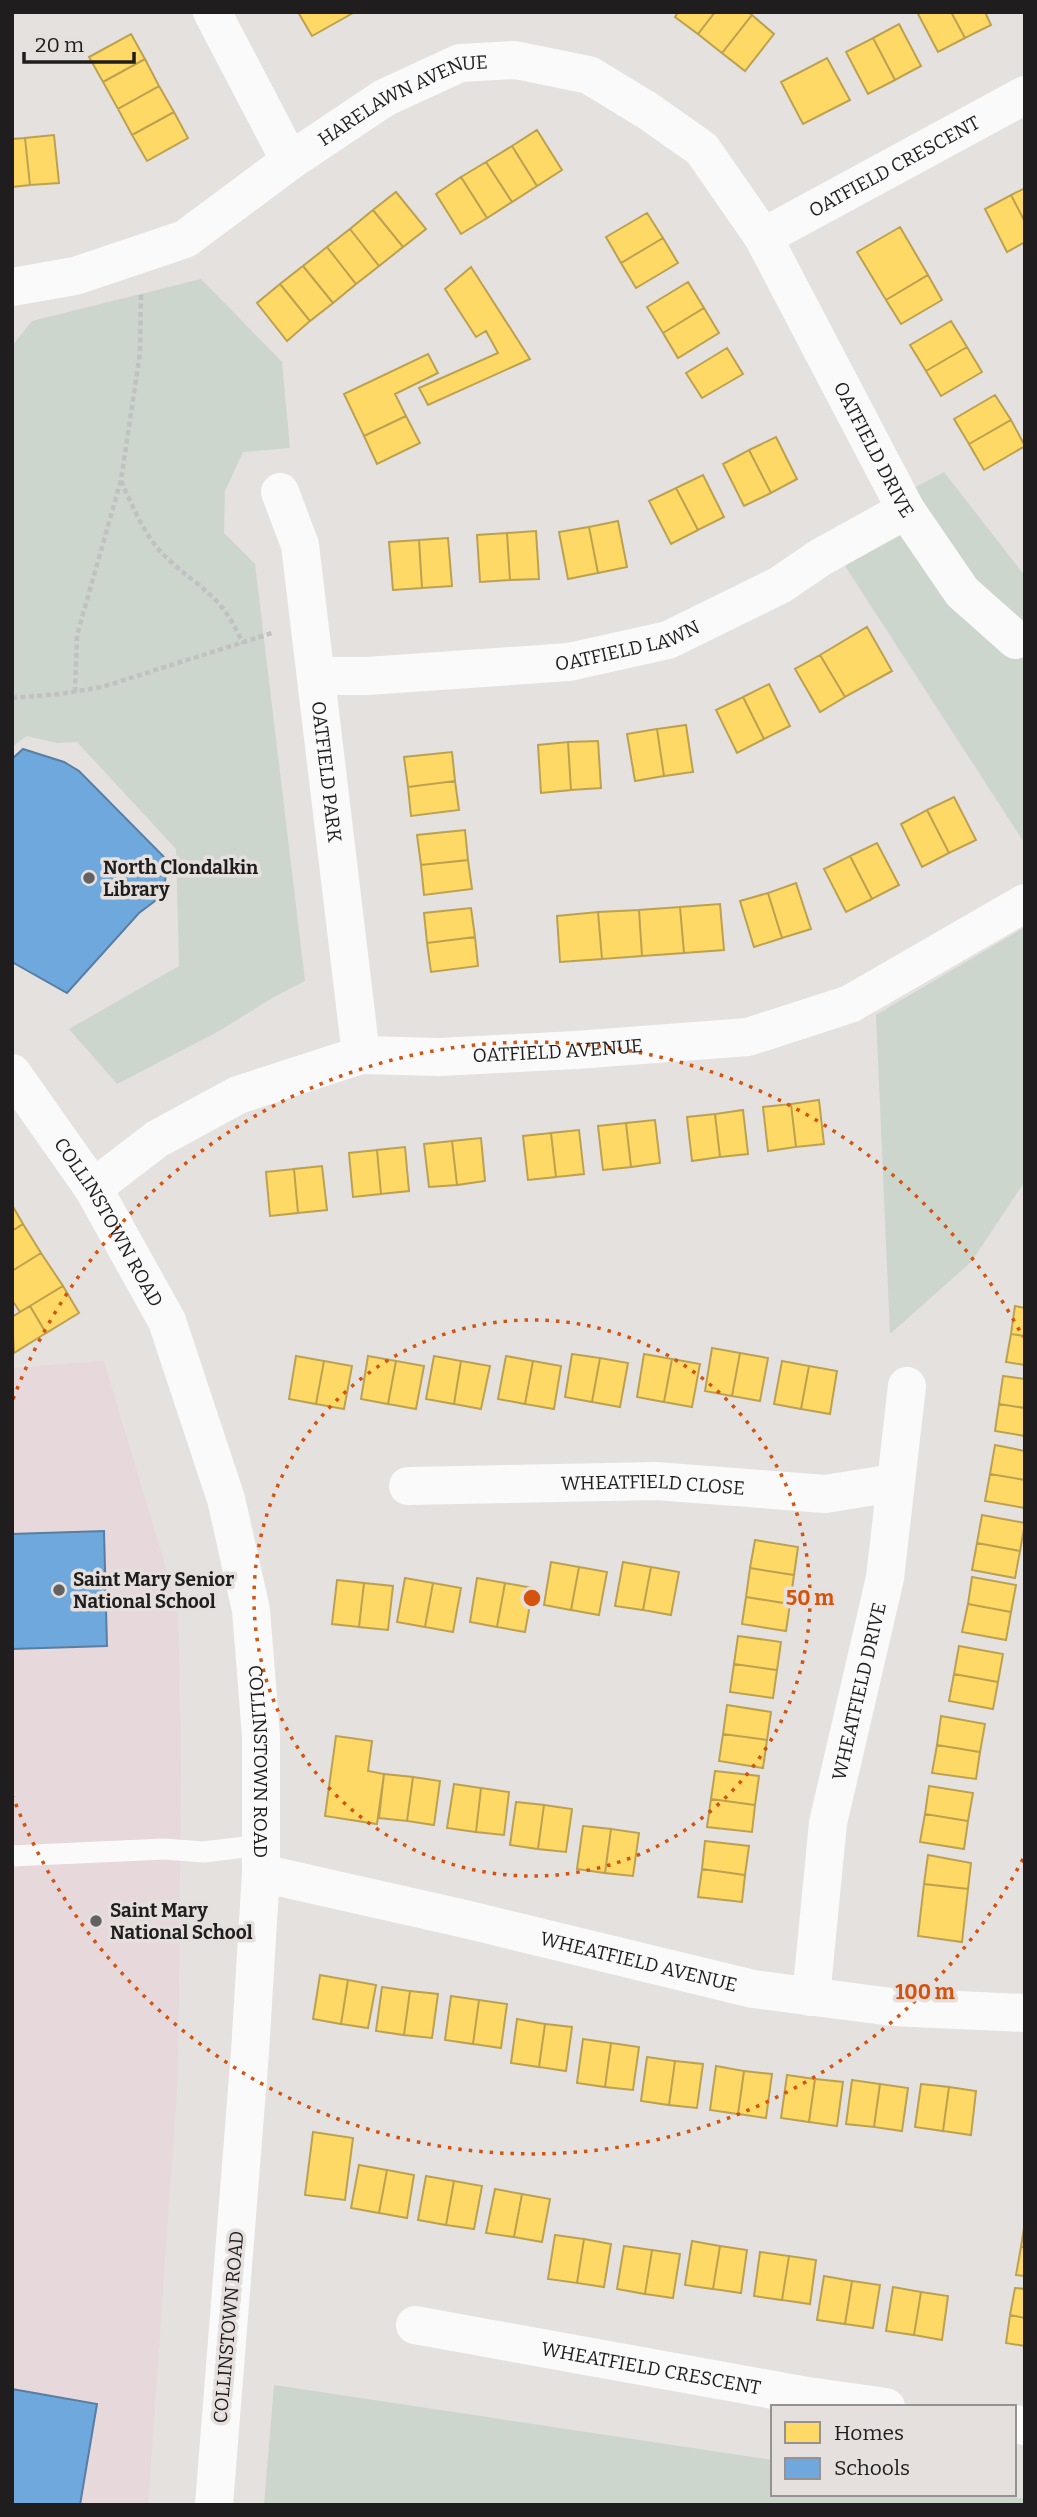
<svg xmlns="http://www.w3.org/2000/svg" width="1037" height="2517" font-family="Bitter,serif">
	<style>
		.education { fill: #e7d8db }
		.green { fill: #ccd6cc }
		.homes { fill: #ffd966; stroke: #bca150; stroke-width: 2 }
		.schools { fill: #6fa8dc; stroke: #577ea3; stroke-width: 2 }
		.lines { fill: none; stroke-linecap: round; stroke-linejoin: round }
		.path { stroke: #c2c1c1; stroke-width: 4.5; stroke-dasharray: 5 3.5; stroke-linecap: butt }
		.lane { stroke: #fbfafa; stroke-width: 21 }
		.street { stroke: #fbfafa; stroke-width: 38 }
		.secondary { stroke: #fbfafa; stroke-width: 38 }
		.ring { fill: none; stroke: #d4530e; stroke-width: 3.5; stroke-dasharray: 3.5 7 }
		.poi-dot { fill: #646261; stroke: #e5e0de; stroke-width: 2.5 }
		.labels { text-anchor: middle; stroke-width: 7; stroke-linejoin: round; paint-order: stroke }
		.street-label { font-size: 19px; fill: #1f1d1d; stroke: #e5e0de }
		.poi-label { font-size: 19px; font-weight: bold; fill: #1f1d1d; stroke: #e5e0de; text-anchor: start }
		.centre { fill: #d4530e; stroke: #e5e0de; stroke-width: 3.5 }
		.ring-label { font-size: 21px; text-anchor: middle; font-weight: bold; fill: #d4530e; stroke: #e5e0de; stroke-width: 7; stroke-linejoin: round; paint-order: stroke }
	</style>
	<rect width="100%" height="100%" fill="#e4e1df"/>
	<path class="education" d="M104,1361L178,1609L181,1768L178,2074L148,2505H12V1368Z"/>
	<path class="green" d="M201,279L282,362L290,448L243,452L225,491L224,533L255,564L305,981L274,997L219,1031L117,1084L69,1029L179,966L176,849L77,742L57,743L27,736L12,747V346L32,321Z
		M944,472L1025,576V844L825,535Z
		M1025,927V1181L971,1262L890,1334L876,1015Z
		M274,2385L773,2460V2494H994L1025,2499V2505H264Z"/>
	<path class="homes" d="M298,12H353V13L312,36Z
		M678,12H715L698,34L675,17Z
		M715,12H748L752,15L722,53L698,34Z
		M917,12H951L965,38L938,52Z
		M951,12H985L991,25L965,38Z
		M752,15L774,34L745,71L722,53Z
		M899,24L921,66L895,80L873,38Z
		M131,34L145,59L103,82L89,57Z
		M873,38L895,80L868,94L846,52Z
		M827,58L850,100L803,124L781,82Z
		M145,59L159,86L118,109L103,82Z
		M159,86L174,112L132,135L118,109Z
		M174,112L188,138L147,161L132,135Z
		M537,130L562,170L537,186L512,146Z
		M54,135L59,183L30,185L25,138Z
		M25,138L30,185L12,187V139Z
		M512,146L537,186L512,202L486,162Z
		M486,162L512,202L487,218L461,177Z
		M461,177L487,218L461,234L436,194Z
		M1025,188V222L1011,195Z
		M396,192L426,229L403,247L373,210Z
		M1011,195L1025,222V242L1007,252L985,209Z
		M373,210L403,247L379,266L350,229Z
		M647,213L663,238L621,263L606,237Z
		M900,227L928,275L886,300L857,252Z
		M350,229L379,266L356,284L327,247Z
		M663,238L678,263L636,288L621,263Z
		M327,247L356,284L333,303L303,266Z
		M303,266L333,303L310,321L280,284Z
		M471,267L530,359L428,405L419,388L498,353L486,331L476,337L445,289Z
		M928,275L942,300L901,324L886,300Z
		M688,282L704,308L663,333L647,307Z
		M280,284L310,321L287,341L257,303Z
		M704,308L719,333L678,358L663,333Z
		M951,321L967,347L926,371L910,345Z
		M967,347L982,372L941,396L926,371Z
		M727,348L743,374L702,398L686,373Z
		M428,354L438,373L395,394L406,416L364,436L344,394Z
		M995,395L1011,420L969,444L954,419Z
		M406,416L420,443L377,464L364,436Z
		M1011,420L1025,446L984,470L969,444Z
		M776,437L797,479L771,493L749,450Z
		M749,450L771,493L744,506L723,464Z
		M703,475L724,517L698,530L676,488Z
		M676,488L698,530L671,544L649,501Z
		M618,521L627,567L598,573L589,527Z
		M589,527L598,573L568,579L559,532Z
		M536,531L539,579L510,580L507,533Z
		M507,533L510,580L480,582L477,535Z
		M448,538L452,586L422,588L419,540Z
		M419,540L422,588L393,590L389,542Z
		M867,627L892,671L845,697L820,655Z
		M820,655L845,697L820,712L795,669Z
		M769,684L790,726L764,739L743,697Z
		M743,697L764,739L737,753L716,710Z
		M686,725L693,772L664,776L657,729Z
		M657,729L664,776L635,781L627,734Z
		M598,741L601,788L571,790L568,742Z
		M568,742L571,790L541,793L538,745Z
		M452,752L455,781L408,787L404,757Z
		M455,781L459,810L411,816L408,787Z
		M954,797L976,840L949,853L927,810Z
		M927,810L949,853L922,867L901,824Z
		M465,830L468,860L421,865L417,835Z
		M877,843L899,885L872,899L850,856Z
		M850,856L872,899L846,912L824,869Z
		M468,860L472,889L424,895L421,865Z
		M796,883L811,929L782,938L768,893Z
		M768,893L782,938L754,947L740,901Z
		M720,904L724,950L684,953L680,907Z
		M680,907L684,953L642,956L639,910Z
		M471,908L475,937L427,943L424,913Z
		M639,910L642,956L602,959L598,912Z
		M598,912L602,959L560,962L557,916Z
		M475,937L478,966L431,972L427,943Z
		M819,1100L824,1144L796,1147L791,1104Z
		M791,1104L796,1147L768,1151L763,1107Z
		M743,1110L748,1154L720,1157L715,1114Z
		M715,1114L720,1157L692,1161L687,1117Z
		M655,1120L660,1163L631,1167L626,1123Z
		M626,1123L631,1167L603,1170L598,1126Z
		M579,1130L584,1174L556,1177L551,1133Z
		M551,1133L556,1177L528,1180L523,1136Z
		M481,1138L485,1181L457,1185L452,1141Z
		M452,1141L457,1185L429,1187L424,1144Z
		M405,1147L409,1191L381,1194L377,1150Z
		M377,1150L381,1194L353,1197L349,1153Z
		M322,1166L327,1210L298,1213L294,1169Z
		M294,1169L298,1213L270,1216L266,1172Z
		M12,1205L23,1224L12,1231Z
		M23,1224L41,1253L12,1271V1231Z
		M41,1253L63,1286L20,1312L12,1300V1271Z
		M63,1286L79,1313L46,1333L30,1306Z
		M30,1306L46,1333L14,1353L12,1317Z
		M1015,1306L1025,1308V1336L1011,1334Z
		M1011,1334L1025,1336V1365L1006,1362Z
		M712,1348L740,1353L732,1396L705,1391Z
		M740,1353L768,1358L760,1401L732,1396Z
		M572,1354L600,1358L592,1402L565,1397Z
		M644,1354L672,1359L664,1402L637,1397Z
		M296,1356L324,1361L316,1404L289,1399Z
		M368,1356L396,1361L388,1404L361,1399Z
		M434,1356L461,1361L454,1404L426,1399Z
		M506,1356L533,1361L525,1404L498,1399Z
		M600,1358L628,1363L620,1407L592,1402Z
		M672,1359L700,1364L692,1407L664,1402Z
		M324,1361L352,1366L344,1409L316,1404Z
		M396,1361L424,1366L416,1409L388,1404Z
		M461,1361L490,1366L481,1409L454,1404Z
		M533,1361L561,1366L554,1409L525,1404Z
		M782,1361L809,1366L801,1409L774,1404Z
		M809,1366L837,1371L830,1414L801,1409Z
		M1003,1376L1025,1379V1408L999,1404Z
		M999,1404L1025,1408V1436L995,1431Z
		M995,1445L1025,1451V1480L990,1474Z
		M990,1474L1025,1480V1508L985,1501Z
		M982,1515L1025,1523L1020,1551L977,1543Z
		M755,1540L798,1547L794,1575L750,1568Z
		M977,1543L1020,1551L1015,1578L972,1570Z
		M551,1562L579,1567L571,1610L544,1605Z
		M623,1562L651,1567L643,1610L615,1606Z
		M579,1567L607,1572L599,1615L571,1610Z
		M651,1567L679,1572L671,1615L643,1610Z
		M750,1568L794,1575L790,1604L746,1597Z
		M972,1577L1016,1585L1011,1612L968,1604Z
		M405,1578L433,1583L425,1627L397,1622Z
		M477,1578L505,1583L497,1627L470,1622Z
		M337,1580L364,1583L359,1627L332,1624Z
		M364,1583L393,1586L388,1630L359,1627Z
		M433,1583L461,1588L453,1632L425,1627Z
		M505,1583L533,1588L525,1632L497,1627Z
		M746,1597L790,1604L786,1631L742,1624Z
		M968,1604L1011,1612L1006,1640L962,1632Z
		M738,1636L781,1642L777,1670L734,1664Z
		M959,1646L1003,1654L998,1682L954,1674Z
		M734,1664L777,1670L773,1698L730,1692Z
		M954,1674L998,1682L993,1709L949,1701Z
		M727,1705L771,1712L767,1740L723,1734Z
		M941,1716L985,1724L980,1752L937,1745Z
		M723,1734L767,1740L763,1768L719,1761Z
		M336,1736L372,1741L368,1771L384,1774L377,1824L325,1816Z
		M937,1745L980,1752L976,1779L932,1773Z
		M715,1771L759,1776L755,1805L711,1799Z
		M384,1774L413,1777L407,1821L379,1818Z
		M413,1777L440,1781L434,1825L407,1821Z
		M454,1784L481,1788L476,1832L447,1828Z
		M929,1786L973,1793L968,1821L925,1814Z
		M481,1788L509,1792L504,1835L476,1832Z
		M711,1799L755,1805L752,1832L707,1827Z
		M516,1802L544,1805L538,1849L510,1845Z
		M544,1805L572,1809L566,1852L538,1849Z
		M925,1814L968,1821L964,1849L920,1842Z
		M583,1826L611,1829L605,1873L577,1869Z
		M611,1829L639,1833L633,1876L605,1873Z
		M705,1841L749,1846L745,1875L702,1869Z
		M928,1855L971,1863L968,1889L924,1884Z
		M702,1869L745,1875L742,1902L698,1897Z
		M924,1884L968,1889L962,1942L918,1936Z
		M320,1975L348,1980L341,2024L313,2019Z
		M348,1980L376,1985L368,2028L341,2024Z
		M382,1987L410,1991L404,2035L376,2031Z
		M410,1991L438,1994L432,2038L404,2035Z
		M451,1996L479,2000L473,2044L445,2040Z
		M479,2000L507,2004L501,2048L473,2044Z
		M517,2019L545,2024L539,2067L511,2063Z
		M545,2024L572,2027L566,2071L539,2067Z
		M583,2039L611,2043L605,2087L577,2083Z
		M611,2043L639,2047L633,2090L605,2087Z
		M647,2057L675,2061L669,2105L641,2101Z
		M675,2061L703,2064L697,2108L669,2105Z
		M716,2066L744,2071L738,2114L710,2110Z
		M744,2071L772,2074L766,2118L738,2114Z
		M787,2075L815,2079L809,2122L781,2118Z
		M815,2079L843,2082L837,2126L809,2122Z
		M852,2080L880,2084L874,2127L846,2124Z
		M880,2084L908,2088L902,2131L874,2127Z
		M921,2084L949,2087L943,2131L915,2127Z
		M949,2087L976,2091L971,2135L943,2131Z
		M313,2132L353,2138L345,2200L305,2195Z
		M359,2165L387,2170L379,2213L351,2208Z
		M387,2170L414,2175L407,2218L379,2213Z
		M426,2176L454,2181L446,2225L418,2220Z
		M454,2181L482,2186L474,2229L446,2225Z
		M495,2189L522,2194L514,2237L486,2233Z
		M522,2194L550,2199L542,2242L514,2237Z
		M1025,2222V2247H1021Z
		M555,2235L584,2239L577,2283L548,2279Z
		M584,2239L611,2244L604,2287L577,2283Z
		M692,2241L720,2246L713,2289L685,2285Z
		M624,2246L652,2250L645,2294L617,2289Z
		M720,2246L747,2250L741,2293L713,2289Z
		M1021,2247H1025V2276L1016,2275Z
		M652,2250L680,2254L673,2298L645,2294Z
		M760,2252L789,2256L782,2300L754,2296Z
		M789,2256L816,2260L810,2304L782,2300Z
		M824,2276L852,2281L845,2324L817,2320Z
		M852,2281L880,2285L873,2328L845,2324Z
		M893,2287L921,2292L914,2335L886,2331Z
		M1015,2288L1025,2289V2318L1010,2315Z
		M921,2292L948,2296L942,2340L914,2335Z
		M1010,2315L1025,2318V2346L1006,2343Z"/>
	<path class="schools" d="M23,749L64,762L79,771L168,861L163,895L139,913L67,993L12,962V759Z
		M104,1531L107,1646L12,1649V1534Z
		M12,2389L97,2404L80,2505H12Z"/>
	<g class="lines">
		<path class="path" d="M121,481C132,505 143,532 161,552C180,573 208,588 224,610C232,620 237,632 243,643
			M75,692L77,635L121,480L140,353L141,294
			M12,698L60,694L102,687L272,633"/>
		<path class="lane" d="M12,1856L164,1849L204,1852L261,1845"/>
		<g class="street">
			<path d="M212,12L290,161"/>
			<path id="s1" d="M763,237L1025,95"/>
			<path id="s2" d="M12,287L75,276L185,239L290,161L384,98L460,63L515,60L589,75L648,111L702,149L763,237L906,510L962,592L1016,640"/>
			<path id="s3" d="M280,492L300,545L361,1055"/>
			<path id="s4" d="M318,676H367L569,662L668,640L780,585L821,557L906,510"/>
			<path id="s5" d="M93,1188L157,1139L238,1095L361,1055L440,1057L576,1050L748,1037L850,1004L1025,903"/>
			<path id="s6" d="M408,1486L656,1481L825,1494L894,1483"/>
			<path id="s7" d="M261,1873L465,1919L753,1989L892,2007L1025,2013"/>
			<path id="s8" d="M811,1997L828,1823L885,1578L907,1386"/>
			<path id="s9" d="M415,2325L801,2395L886,2407"/>
			<path d="M1014,2424L1025,2426"/>
		</g>
		<path class="secondary" id="s10" d="M12,1073L93,1188L167,1321L226,1499L251,1610L261,1736V1873L250,2052L214,2505"/>
	</g>
	<g class="ring">
		<circle cx="532" cy="1598" r="278"/>
		<path d="M1023 1859A556 556 0 0 1 13 1797M13 1399A556 556 0 0 1 1023 1337"/>
	</g>
	<g class="poi-dot">
		<circle cx="89" cy="878" r="7"/>
		<circle cx="59" cy="1590" r="7"/>
		<circle cx="96" cy="1921" r="7"/>
	</g>
	<g class="labels">
		<g class="street-label">
			<text dy="7" stroke="none"><textPath href="#s2" startOffset="441">HARELAWN AVENUE</textPath></text>
			<text dy="7" stroke="none"><textPath href="#s1" startOffset="149">OATFIELD CRESCENT</textPath></text>
			<text dy="7" stroke="none"><textPath href="#s2" startOffset="1120">OATFIELD DRIVE</textPath></text>
			<text dy="7" stroke="none"><textPath href="#s4" startOffset="312">OATFIELD LAWN</textPath></text>
			<text dy="7" stroke="none"><textPath href="#s3" startOffset="285">OATFIELD PARK</textPath></text>
			<text dy="7" stroke="none"><textPath href="#s5" startOffset="499">OATFIELD AVENUE</textPath></text>
			<text dy="7" stroke="none"><textPath href="#s10" startOffset="178">COLLINSTOWN ROAD</textPath></text>
			<text dy="7" stroke="none"><textPath href="#s6" startOffset="245">WHEATFIELD CLOSE</textPath></text>
			<text dy="7" stroke="none"><textPath href="#s8" startOffset="310">WHEATFIELD DRIVE</textPath></text>
			<text dy="7" stroke="none"><textPath href="#s10" startOffset="746">COLLINSTOWN ROAD</textPath></text>
			<text dy="7" stroke="none"><textPath href="#s7" startOffset="388">WHEATFIELD AVENUE</textPath></text>
			<text transform="translate(228 2327) rotate(-85)" y="7">COLLINSTOWN ROAD</text>
			<text dy="7" stroke="none"><textPath href="#s9" startOffset="240">WHEATFIELD CRESCENT</textPath></text>
		</g>
		<g class="poi-label">
			<text x="103" y="874">North Clondalkin<tspan x="103" dy="22">Library</tspan></text>
			<text x="73" y="1586">Saint Mary Senior<tspan x="73" dy="22">National School</tspan></text>
			<text x="110" y="1917">Saint Mary<tspan x="110" dy="22">National School</tspan></text>
		</g>
	</g>
	<circle cx="532" cy="1598" r="10" class="centre"/>
	<g class="ring-label">
		<text x="810" y="1605">50 m</text>
		<text x="925" y="1999">100 m</text>
	</g>
	<rect width="1037" height="2517" fill="none" stroke="#1f1d1d" stroke-width="28"/>
	<rect x="771" y="2405" width="245" height="91" fill="#e5e0de" stroke="#969291" stroke-width="2"/>
	<rect x="785" y="2422" width="35" height="21" fill="#ffd966" stroke="#969291" stroke-width="2"/>
	<text x="834" y="2440" font-size="21" fill="#1f1d1d">Homes</text>
	<rect x="785" y="2458" width="35" height="21" fill="#6fa8dc" stroke="#969291" stroke-width="2"/>
	<text x="834" y="2475" font-size="21" fill="#1f1d1d">Schools</text>
	<path d="M24 52v10h110v-10" fill="none" stroke="#1f1d1d" stroke-width="3.5"/>
	<text x="35" y="52" font-size="21" fill="#1f1d1d" stroke="#e5e0de" stroke-width="5" paint-order="stroke">20 m</text>
</svg>
